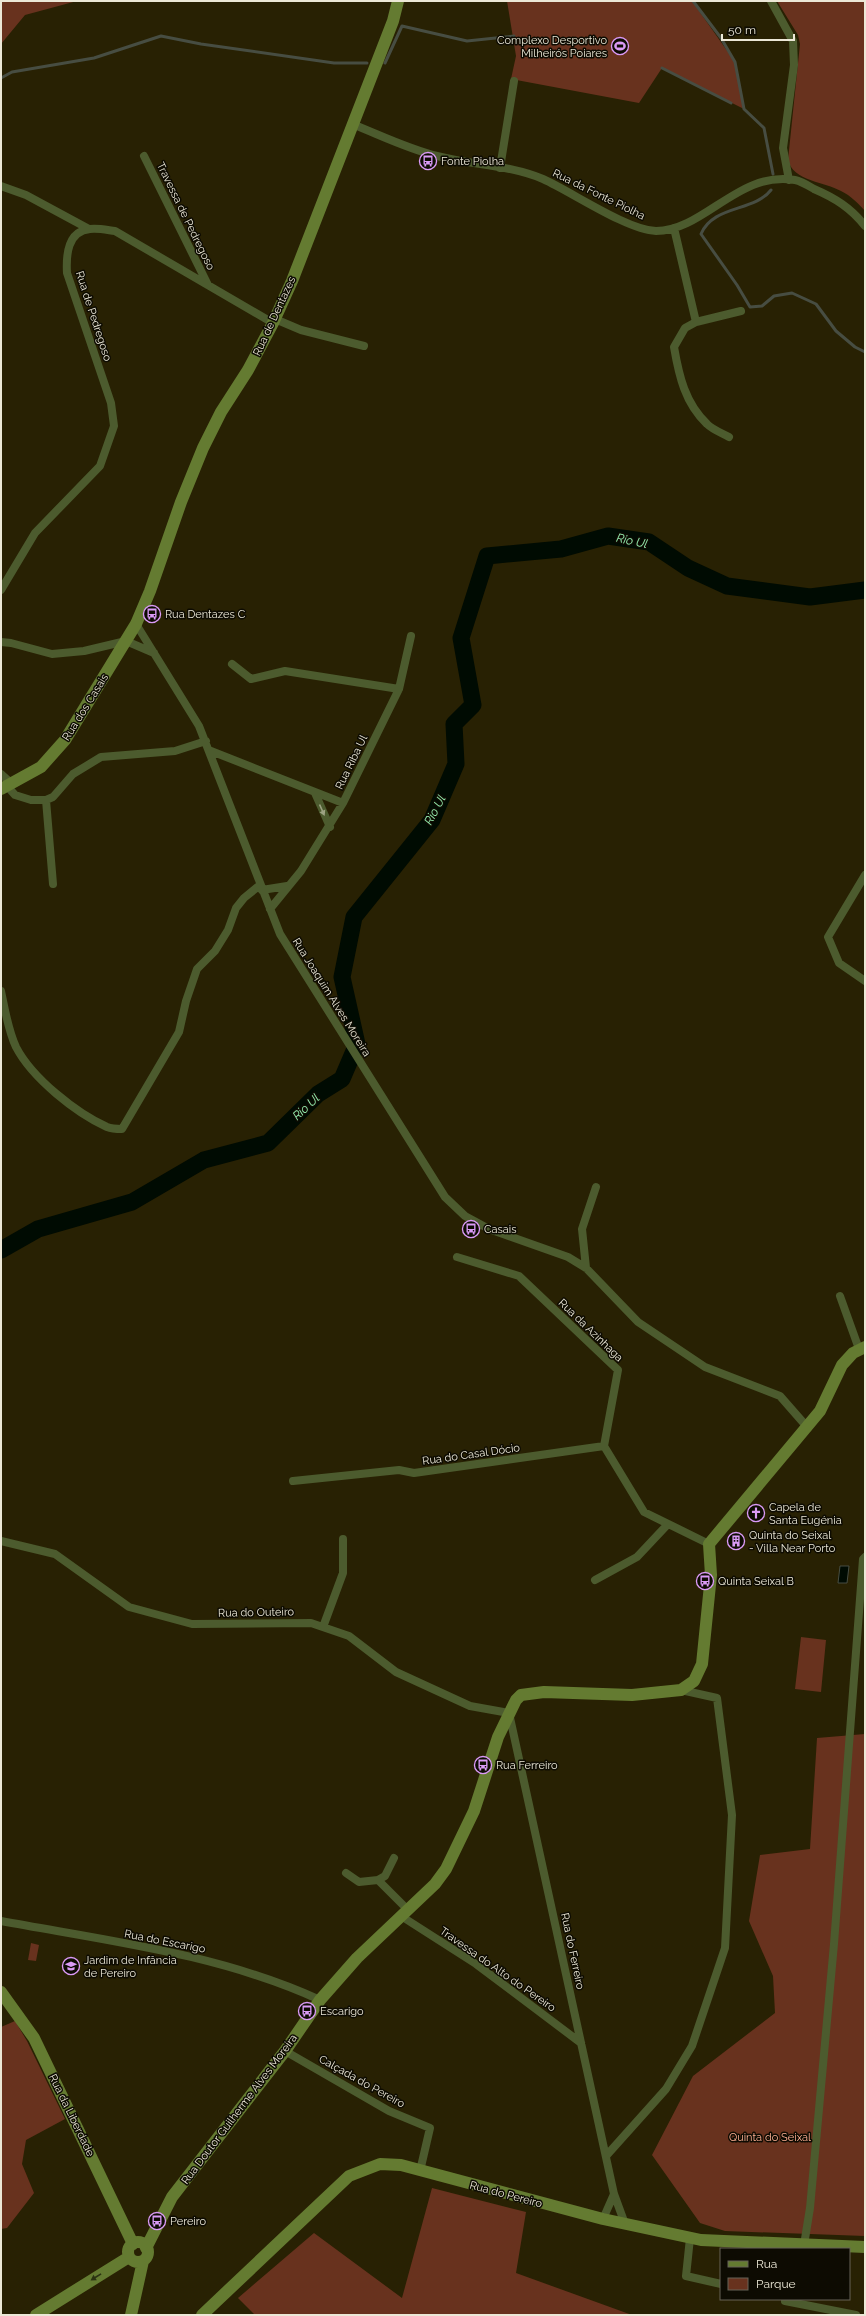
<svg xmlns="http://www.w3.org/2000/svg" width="866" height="2316" font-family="Raleway,sans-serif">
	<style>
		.green { fill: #68321e }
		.water { fill: #000b02; stroke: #474d42 }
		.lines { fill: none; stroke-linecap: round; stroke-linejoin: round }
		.stream { stroke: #474d42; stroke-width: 3 }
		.river { stroke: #000b02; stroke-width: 17 }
		.street { stroke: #4c5b2e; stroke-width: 8 }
		.secondary { stroke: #647b31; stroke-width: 12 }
		.oneway { fill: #9ca282 }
		.oneway2 { fill: #2b3212 }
		.labels { text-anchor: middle; stroke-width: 3; stroke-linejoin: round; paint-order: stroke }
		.poi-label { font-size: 11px; fill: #ece8d7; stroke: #0d0b02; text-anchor: start }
		.street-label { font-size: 11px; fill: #ece8d7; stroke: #0d0b02 }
		.park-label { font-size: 11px; fill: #ffb095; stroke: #0d0b02 }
		.water-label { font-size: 12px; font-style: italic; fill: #97f2b2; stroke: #0d0b02 }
	</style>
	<rect width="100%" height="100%" fill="#282103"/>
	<path class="green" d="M1,1H77L25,15L1,44Z
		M507,1H692L735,62L744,109L662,68L639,103L511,79L516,56Z
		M777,1H865V211C858,203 851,196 841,191C825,182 793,181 788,160L800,44L798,35Z
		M801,1637L826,1640L821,1692L795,1689Z
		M865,1734V2236L725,2231L700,2223L652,2155L693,2076L775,2013L773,1976L749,1921L760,1855L810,1849L817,1738Z
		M31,1943L39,1945L36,1961L28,1960Z
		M15,2021L27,2041L65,2119L26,2140L22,2164L34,2193L7,2228L1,2229V2027Z
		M432,2188L526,2212L516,2273L632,2315H255L238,2298L314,2233L402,2298Z"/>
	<path class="water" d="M840,1566H849L847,1583H838Z"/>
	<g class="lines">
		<path class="stream" d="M693,1L721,38L735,62L744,109L764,128L773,174
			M385,63L402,26L467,41L514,36
			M662,68L731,103
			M1,78L12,72L94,58L161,36L201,44L334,63H367
			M771,190C754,212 713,205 701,234L737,285L750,307L762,306L774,296L792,293L816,304L836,331L855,347L865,352"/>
		<path class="river" d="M1,1250L38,1229L132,1202L204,1160L268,1143L318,1094L342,1079L357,1044L342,977L354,917L432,820L456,764L454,724L473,705L461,638L487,556L561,549L608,536L649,542L688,568L727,586L810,597L865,590"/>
		<path class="street" d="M771,1L793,41L794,65L783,148L789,180
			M352,124C380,135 408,149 437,156C472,165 510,165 543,179C572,192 627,230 656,231C704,231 739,170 795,180C801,181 809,186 814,189C835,198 851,208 865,226
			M144,156L208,285
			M500,168L514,81
			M1,186L26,195L89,229
			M674,228L696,322L685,328L674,347C679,376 685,403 707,424C713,430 722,433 729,437
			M275,319L301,330L364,346
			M696,322L741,311
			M1,590L35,533L100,466L114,426L111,403L67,273C66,256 67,231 90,229C98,228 107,230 115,231L273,323
			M136,624L199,726L280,934L445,1197L465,1216L489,1229L568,1257L586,1268L638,1322L705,1367L780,1396L808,1428
			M1,642L11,643L52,654L84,651L126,641L154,653
			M232,664L251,679L285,671L399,689
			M211,751L343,803
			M1,774L11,783
			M7,786L15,795L31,800H46L53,797L73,774L101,757L175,751L206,741
			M315,793L330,827
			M46,800L53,884
			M865,875L828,937L839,963L865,981
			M262,890L287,886
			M270,909L301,871L343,803L399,689L411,636
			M1,991C5,1010 8,1030 16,1047C32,1078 76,1113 107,1127C112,1129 118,1129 122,1129L179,1032L186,1001L197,969L215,951L228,930L236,908L244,898L260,885
			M457,1257L519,1276L618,1370L604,1446L644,1512L709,1544
			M586,1268L582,1229L596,1187
			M840,1296L859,1349
			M293,1481L399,1470L414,1473L604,1446
			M1,1541L55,1554L129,1607L192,1624L311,1623L349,1636L396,1672L470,1706L509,1713L614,2194L625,2224
			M595,1580L637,1557L668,1524
			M323,1627L343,1573V1539
			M346,1873L359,1882L378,1880L385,1876L394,1858
			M378,1880L408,1910
			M401,1916L476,1964L581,2043
			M1,1921C109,1941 220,1954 320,2000
			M285,2051L389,2111L430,2128L420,2171
			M606,2156L666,2089L692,2046L725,1948L732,1815L717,1698L681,1690
			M603,2219L614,2194
			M690,2238L686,2276L721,2284
			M804,2245L810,2208L834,1944L863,1559L865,1557
			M785,2301L856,2315"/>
		<path class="secondary" d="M1,789L41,767L65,740L136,624L150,591L181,502L203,448L221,412L248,370L273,323L292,281L393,21L398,1
			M1,1992L34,2038L133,2244
			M128 2252a10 10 0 1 1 20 0a10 10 0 1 1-20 0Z
			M146,2248L172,2197L285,2051L320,2000L357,1958L435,1884L446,1869L474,1811L498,1737L516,1700L521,1695L544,1692L632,1695L681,1690L694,1681L702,1664L711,1575L709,1544L820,1411L842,1365L853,1353L865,1347
			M36,2315L129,2257
			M131,2315L143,2261
			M202,2315L349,2176L380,2164L401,2165L603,2219L701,2240L865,2247"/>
	</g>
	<defs><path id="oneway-solid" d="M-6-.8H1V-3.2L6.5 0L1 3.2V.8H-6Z"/></defs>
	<use class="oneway" href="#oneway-solid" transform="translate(322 810) rotate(66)"/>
	<use class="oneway2" href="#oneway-solid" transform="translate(96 2277) rotate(148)"/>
	<defs>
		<g id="stadium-ring" transform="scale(0.9)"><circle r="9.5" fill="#0d0b02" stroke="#da9af6" stroke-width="1.5"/><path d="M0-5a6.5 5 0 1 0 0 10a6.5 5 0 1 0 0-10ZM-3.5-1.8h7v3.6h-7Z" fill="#da9af6"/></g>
		<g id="bus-ring" transform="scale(0.9)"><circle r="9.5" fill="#0d0b02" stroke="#da9af6" stroke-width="1.5"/><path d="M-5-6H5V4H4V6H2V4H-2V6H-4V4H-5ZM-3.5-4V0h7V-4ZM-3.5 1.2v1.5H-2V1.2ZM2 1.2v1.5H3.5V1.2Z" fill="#da9af6"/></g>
		<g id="church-ring" transform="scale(0.9)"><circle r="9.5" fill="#0d0b02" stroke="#da9af6" stroke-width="1.5"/><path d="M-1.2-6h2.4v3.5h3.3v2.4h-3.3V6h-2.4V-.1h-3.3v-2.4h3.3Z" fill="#da9af6"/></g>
		<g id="building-ring" transform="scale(0.9)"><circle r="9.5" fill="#0d0b02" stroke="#da9af6" stroke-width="1.5"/><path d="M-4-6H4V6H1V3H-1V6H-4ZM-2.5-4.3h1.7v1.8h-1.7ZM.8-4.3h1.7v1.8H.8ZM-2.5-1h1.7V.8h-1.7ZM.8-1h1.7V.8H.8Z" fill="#da9af6"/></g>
		<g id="school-ring" transform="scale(0.9)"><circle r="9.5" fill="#0d0b02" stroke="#da9af6" stroke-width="1.5"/><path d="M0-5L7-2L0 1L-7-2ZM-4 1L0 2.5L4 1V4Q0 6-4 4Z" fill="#da9af6"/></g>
	</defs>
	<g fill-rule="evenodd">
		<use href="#stadium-ring" x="620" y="46"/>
		<use href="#bus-ring" x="428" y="161"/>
		<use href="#bus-ring" x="152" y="614"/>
		<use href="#bus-ring" x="471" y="1229"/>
		<use href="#church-ring" x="756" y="1513"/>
		<use href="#building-ring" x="736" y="1541"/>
		<use href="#bus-ring" x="705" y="1581"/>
		<use href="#bus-ring" x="483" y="1765"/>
		<use href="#school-ring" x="71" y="1966"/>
		<use href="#bus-ring" x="307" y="2011"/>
		<use href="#bus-ring" x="157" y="2221"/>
	</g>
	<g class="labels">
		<g class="poi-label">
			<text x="607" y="44" text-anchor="end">Complexo Desportivo<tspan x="607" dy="13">Milheirós Poiares</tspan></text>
			<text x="441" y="165">Fonte Piolha</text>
			<text x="165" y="618">Rua Dentazes C</text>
			<text x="484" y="1233">Casais</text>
			<text x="769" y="1511">Capela de<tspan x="769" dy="13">Santa Eugénia</tspan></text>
			<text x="749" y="1539">Quinta do Seixal<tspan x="749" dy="13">- Villa Near Porto</tspan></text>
			<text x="718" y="1585">Quinta Seixal B</text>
			<text x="496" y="1769">Rua Ferreiro</text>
			<text x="84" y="1964">Jardim de Infância<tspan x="84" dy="13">de Pereiro</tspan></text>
			<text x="320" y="2015">Escarigo</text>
			<text x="170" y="2225">Pereiro</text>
		</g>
		<g class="street-label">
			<text transform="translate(599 194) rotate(26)" y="4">Rua da Fonte Piolha</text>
			<text transform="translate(186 216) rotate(64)" y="4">Travessa de Pedregoso</text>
			<text transform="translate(94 316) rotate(72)" y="4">Rua de Pedregoso</text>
			<text transform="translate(274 316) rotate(-65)" y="4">Rua de Dentazes</text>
			<text transform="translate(85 707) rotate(-58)" y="4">Rua dos Casais</text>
			<text transform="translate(351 762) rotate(-64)" y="4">Rua Riba Ul</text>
			<text transform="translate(332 997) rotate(58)" y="4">Rua Joaquim Alves Moreira</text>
			<text transform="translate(591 1330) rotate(44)" y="4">Rua da Azinhaga</text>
			<text transform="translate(471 1454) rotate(-8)" y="4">Rua do Casal Dócio</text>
			<text transform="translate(256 1612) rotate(-1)" y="4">Rua do Outeiro</text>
			<text transform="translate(165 1941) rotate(11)" y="4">Rua do Escarigo</text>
			<text transform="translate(573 1951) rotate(78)" y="4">Rua do Ferreiro</text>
			<text transform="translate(498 1969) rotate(35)" y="4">Travessa do Alto do Pereiro</text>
			<text transform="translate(362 2081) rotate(29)" y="4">Calçada do Pereiro</text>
			<text transform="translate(239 2109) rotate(-53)" y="4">Rua Doutor Guilherme Alves Moreira</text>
			<text transform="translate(72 2115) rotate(64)" y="4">Rua da Liberdade</text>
			<text transform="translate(506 2194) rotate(15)" y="4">Rua do Pereiro</text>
		</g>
		<g class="park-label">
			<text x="770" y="2141">Quinta do Seixal</text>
		</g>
		<g class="water-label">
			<text transform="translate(632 541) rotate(12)" y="4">Rio Ul</text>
			<text transform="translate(435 810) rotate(-62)" y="4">Rio Ul</text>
			<text transform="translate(306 1107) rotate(-43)" y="4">Rio Ul</text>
		</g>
	</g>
	<rect width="866" height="2316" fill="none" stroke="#ece8d7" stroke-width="4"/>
	<rect x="720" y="2248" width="130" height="52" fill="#0d0b02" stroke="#666357"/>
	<rect x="728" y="2261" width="20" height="6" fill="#647b31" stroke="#666357"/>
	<text x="756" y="2268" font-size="12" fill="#ece8d7">Rua</text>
	<rect x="728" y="2278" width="20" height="12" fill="#68321e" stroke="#666357"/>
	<text x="756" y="2288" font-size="12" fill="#ece8d7">Parque</text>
	<path d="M722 34v6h72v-6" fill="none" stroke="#ece8d7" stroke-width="2"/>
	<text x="728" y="34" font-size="12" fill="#ece8d7" stroke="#0d0b02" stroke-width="3" paint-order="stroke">50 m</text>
</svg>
